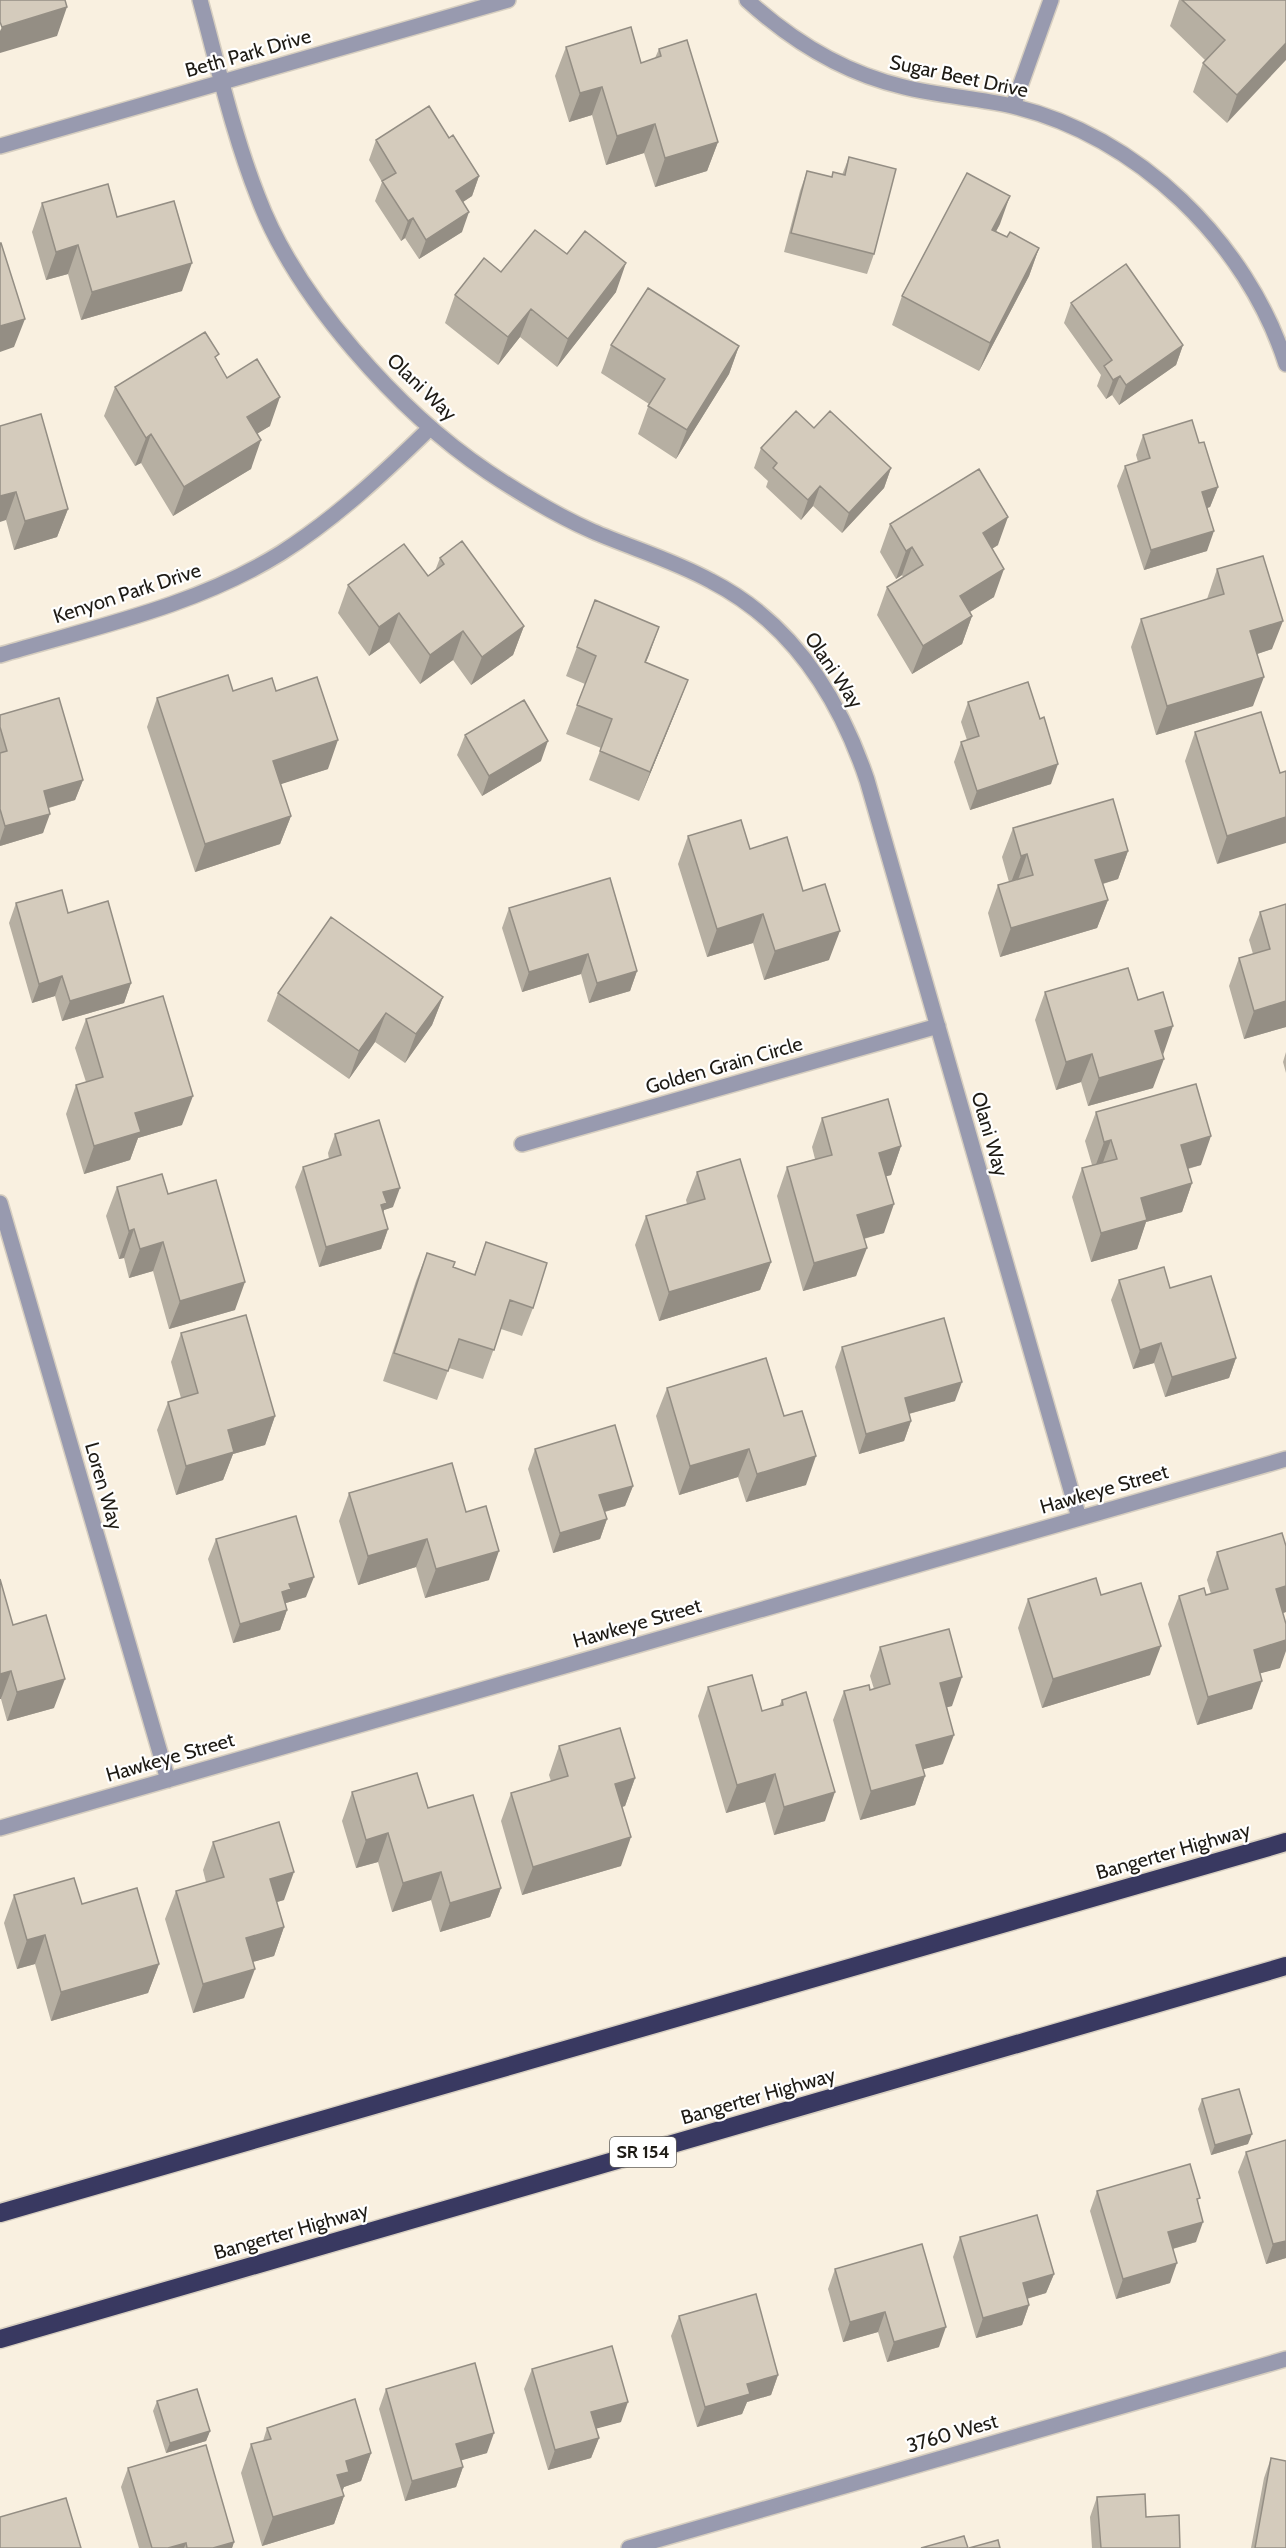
<svg xmlns="http://www.w3.org/2000/svg" width="1286" height="2548" font-family="Cabin,sans-serif">
	<style>
		.lines { fill: none; stroke-linecap: round; stroke-linejoin: round }
		.minor-casing { stroke: #d6cec0; stroke-width: 18 }
		.highway-casing { stroke: #d6cec0; stroke-width: 21 }
		.minor { stroke: #989aaf; stroke-width: 15 }
		.highway { stroke: #393961; stroke-width: 18 }
		.wall { fill: #b6afa2 }
		.shaded-wall { fill: #948e84 }
		.building { fill: #d4cbbc; stroke: #948e84; stroke-width: 1.5 }
		.labels { text-anchor: middle; stroke-width: 4.5; stroke-linejoin: round; paint-order: stroke }
		.shield { fill: #fff; stroke: #625f5b; stroke-width: 1.5 }
		.shield-label { font-size: 18px; font-weight: bold; fill: #1e1b15 }
		.street-label { font-size: 20px; fill: #1e1b15; stroke: #fff }
	</style>
	<rect width="100%" height="100%" fill="#f9f0e0"/>
	<g class="lines">
		<g class="minor-casing">
			<path id="minor" d="M200,0C218,66 233,134 258,197C296,298 399,412 488,472C521,494 556,515 592,531C631,548 673,560 711,581C791,622 839,697 867,780L1079,1518
				M747,0C793,42 843,73 904,87C940,96 977,98 1012,106C1137,135 1247,242 1286,364
				M1013,106L1051,0
				M0,146L508,0
				M0,655C95,627 196,606 281,553C336,518 384,473 430,428
				M522,1144L938,1026
				M0,1203L168,1780
				M0,1828L1286,1459
				M629,2548L1286,2359"/>
		</g>
		<g class="highway-casing">
			<path id="highway" d="M0,2213L1286,1842
				M0,2339L1286,1966"/>
		</g>
		<use href="#minor" class="minor"/>
		<use href="#highway" class="highway"/>
	</g>
	<path class="wall" d="M1179,0H1286L1227,123L1193,92L1203,63L1206,61L1170,26Z
		M566,47L641,63L655,58L659,49L718,142L707,171L655,187L644,153L606,165L592,115L569,122L555,76Z
		M449,138L479,176L472,196L463,202L462,232L419,259L405,238L401,241L375,201L382,182L369,160L376,140Z
		M849,157L874,254L867,274L784,252L800,191L807,171L831,177L842,175Z
		M42,203L117,217L182,291L81,320L68,274L46,280L32,232Z
		M1000,224L996,231L1007,237L1039,248L1029,276L979,371L892,325L902,296Z
		M501,272L616,292L557,367L520,337L498,365L445,323L455,295Z
		M1071,303L1183,345L1176,365L1119,405L1112,395L1106,399L1097,386L1101,375L1064,323Z
		M611,345L739,346L729,374L676,459L638,434L649,404L601,373Z
		M217,361L227,378L270,426L257,433L251,469L173,516L141,463L135,466L104,416L115,387Z
		M0,426L68,509L57,537L14,550L6,520Z
		M814,428L891,468L884,488L842,533L813,506L801,520L766,487L768,481L754,468L761,448Z
		M1143,435L1199,443L1218,487L1210,507L1207,508V551L1144,570L1117,486L1125,466L1138,462L1136,455Z
		M890,524L998,545L992,549L994,597L970,612L972,616L962,644L912,674L877,615L887,587L903,577L902,575L896,579L880,552Z
		M440,558L524,626L513,655L471,685L453,660L420,684L389,642L369,656L338,613L348,585L428,576L435,571Z
		M1217,569L1272,649L1257,654L1253,706L1156,735L1131,647L1141,619L1207,599Z
		M577,647L646,663L688,680L677,708L639,801L589,780L601,748L566,734L585,684L566,676Z
		M233,691H276L328,769L280,784L291,816L280,844L195,872L147,727L157,698Z
		M968,702L1051,784L970,810L954,762L961,742L967,740L961,722Z
		M0,715L83,780L75,800L49,808L43,833L0,846Z
		M1195,732L1280,773L1217,864L1185,761Z
		M465,735L541,761L482,796L457,755Z
		M1013,828L1128,851L1118,879L1103,884L1108,900L1097,928L1000,957L988,913L998,885L1009,882L1002,857Z
		M688,836L750,849L803,891L829,960L764,980L753,943L707,957L678,864Z
		M16,903L68,913L131,983L124,1003L62,1021L55,996L32,1003L9,923Z
		M1286,904V1027L1244,1039L1229,986L1239,958L1253,954L1249,940L1260,912Z
		M509,908L637,971L630,991L589,1003L581,974L522,992L502,928Z
		M1045,992L1138,1000L1153,1088L1088,1106L1081,1082L1056,1090L1035,1020Z
		M278,993L443,997L432,1025L405,1063L375,1042L349,1079L267,1021Z
		M86,1019L182,1125L138,1138L130,1160L84,1174L66,1114L76,1085L86,1082L75,1048Z
		M1286,1052V1073L1283,1062Z
		M1096,1112L1201,1165L1188,1169L1192,1183L1182,1212L1146,1222L1137,1249L1091,1262L1072,1197L1082,1168L1092,1165L1085,1141Z
		M822,1118L901,1146L891,1175L886,1176L884,1233L864,1239L856,1276L803,1291L777,1196L787,1167L815,1159L812,1147Z
		M335,1134L393,1207L384,1210L383,1213L388,1229L381,1249L319,1267L295,1187L303,1167L329,1159L328,1153Z
		M697,1172L771,1262L760,1290L659,1321L635,1245L646,1216L687,1204L686,1200Z
		M117,1187L168,1194L235,1310L169,1329L153,1271L129,1278L124,1258L119,1259L106,1216Z
		M486,1242L533,1308L522,1336L501,1329L483,1379L449,1368L437,1400L383,1381L416,1281L427,1253L453,1267L474,1275Z
		M1119,1280L1170,1288L1236,1358L1229,1378L1165,1397L1154,1363L1133,1369L1111,1300Z
		M181,1333L275,1416L265,1445L233,1454L223,1480L176,1495L157,1430L168,1402L181,1398L171,1362Z
		M842,1347L955,1401L909,1414L911,1421L904,1441L859,1454L835,1367Z
		M667,1388L784,1416L806,1485L746,1502L738,1477L679,1495L656,1416Z
		M535,1449L633,1486L625,1506L605,1512L607,1519L600,1539L553,1553L528,1469Z
		M349,1493L466,1512L489,1580L425,1598L416,1567L358,1585L339,1521Z
		M216,1539L306,1597L286,1603L285,1604L287,1610L280,1630L233,1643L208,1559Z
		M1286,1546V1612L1283,1613L1280,1668L1260,1673L1252,1709L1197,1725L1168,1624L1179,1596L1206,1595L1211,1594L1207,1580L1217,1552Z
		M1101,1595L1150,1675L1042,1708L1018,1628L1028,1599Z
		M13,1625L54,1708L7,1721L1,1699Z
		M880,1647L952,1706L946,1707L943,1764L923,1769L925,1776L915,1805L860,1820L833,1720L844,1691L874,1689L870,1676Z
		M708,1687L762,1711L779,1706L782,1700L825,1821L774,1835L765,1802L726,1813L698,1716Z
		M559,1746L635,1778L625,1806L622,1807L621,1866L522,1895L501,1821L511,1793L551,1781L549,1775Z
		M352,1792L428,1808L501,1888L490,1917L440,1932L431,1900L392,1912L378,1862L356,1868L342,1821Z
		M213,1842L284,1900L277,1902L284,1927L274,1956L252,1962L244,1998L193,2013L165,1919L176,1891L206,1882L203,1870Z
		M14,1895L82,1904L159,1964L148,1993L51,2021L35,1964L17,1969L4,1923Z
		M1202,2099L1248,2144L1211,2155L1198,2109Z
		M1286,2140V2258L1266,2264L1238,2172L1246,2152Z
		M1097,2191L1198,2204L1196,2242L1173,2249L1170,2283L1116,2299L1090,2211Z
		M960,2237L1054,2274L1046,2293L1027,2299L1029,2305L1022,2325L976,2338L953,2257Z
		M835,2269L939,2347L887,2362L878,2332L843,2342L828,2289Z
		M679,2316L778,2375L771,2395L747,2402L742,2414L697,2427L671,2336Z
		M532,2369L621,2422L596,2428L599,2438L591,2458L548,2470L524,2389Z
		M386,2389L487,2453L461,2460L463,2467L456,2487L405,2501L379,2409Z
		M157,2401L210,2431L206,2441L166,2453L153,2411Z
		M267,2428L371,2453L361,2481L344,2487L342,2491L344,2496L334,2524L262,2546L241,2473L251,2444L263,2441Z
		M1271,2458L1286,2548H1251L1264,2478Z
		M128,2468L234,2542L232,2548H139L121,2487Z
		M1097,2497L1146,2517L1180,2548H1092L1090,2517Z"/>
	<path class="shaded-wall" d="M67,7L57,36L0,53V31L2,27Z
		M1286,43V60L1227,123L1237,95Z
		M602,87L592,115L569,122L580,93Z
		M655,124L644,153L606,165L617,136Z
		M718,142L707,171L655,187L665,158Z
		M479,176L472,196L449,211L456,191Z
		M1010,196L1000,224L982,258L992,230Z
		M469,212L462,232L419,259L426,240Z
		M413,218L405,238L401,241L408,221Z
		M78,245L68,274L46,280L56,252Z
		M1039,248L1029,276L979,371L990,343Z
		M192,263L182,291L81,320L92,292Z
		M626,263L616,292L557,367L568,339Z
		M531,309L520,337L498,365L508,337Z
		M25,319L14,347L0,352V326Z
		M1183,345L1176,365L1119,405L1126,385Z
		M739,346L729,374L676,459L687,430Z
		M1120,376L1112,395L1106,399L1113,380Z
		M280,397L270,426L237,446L247,417Z
		M151,434L141,463L135,466L146,438Z
		M261,440L251,469L173,516L184,487Z
		M891,468L884,488L842,533L849,513Z
		M820,486L813,506L801,520L808,500Z
		M1218,487L1210,507L1195,512L1202,492Z
		M16,492L6,520L0,522V496Z
		M68,509L57,537L14,550L25,521Z
		M1008,517L998,545L972,561L983,533Z
		M1214,531L1207,551L1144,570L1151,550Z
		M912,547L902,575L896,579L906,551Z
		M1004,569L994,597L950,624L960,596Z
		M399,613L389,642L369,656L379,627Z
		M972,616L962,644L912,674L923,646Z
		M1283,621L1272,649L1239,660L1250,631Z
		M524,626L513,655L471,685L482,657Z
		M659,627L649,655L634,691L645,662Z
		M463,631L453,660L420,684L430,655Z
		M1264,677L1253,706L1156,735L1167,706Z
		M688,680L677,708L639,801L650,772Z
		M338,740L328,769L263,790L273,761Z
		M548,741L541,761L482,796L489,776Z
		M1058,764L1051,784L970,810L977,791Z
		M83,780L75,800L37,811L44,791Z
		M50,814L43,833L0,846V841L5,826Z
		M291,816L280,844L195,872L205,844Z
		M1286,817V843L1217,864L1227,836Z
		M1128,851L1118,879L1085,889L1095,860Z
		M1027,854L1017,883L1010,885L1021,856Z
		M1108,900L1097,928L1000,957L1011,928Z
		M763,914L753,943L707,957L717,929Z
		M840,931L829,960L764,980L775,951Z
		M588,954L581,974L522,992L529,972Z
		M637,971L630,991L589,1003L597,983Z
		M62,976L55,996L32,1003L39,984Z
		M131,983L124,1003L62,1021L70,1001Z
		M443,997L432,1025L405,1063L416,1034Z
		M1286,1001V1027L1244,1039L1254,1011Z
		M386,1013L375,1042L349,1079L359,1051Z
		M1173,1026L1163,1055L1155,1031Z
		M1092,1054L1081,1082L1056,1090L1066,1062Z
		M1164,1059L1153,1088L1088,1106L1099,1078Z
		M193,1096L182,1125L138,1138L130,1160L84,1174L94,1146L135,1113Z
		M1211,1136L1201,1165L1170,1173L1181,1145Z
		M1111,1140L1101,1168L1094,1170L1104,1142Z
		M901,1146L891,1175L869,1181L879,1153Z
		M1192,1183L1182,1212L1146,1222L1137,1249L1091,1262L1101,1233L1141,1198Z
		M400,1188L393,1207L384,1210L379,1223L383,1192Z
		M894,1204L884,1233L847,1243L857,1215Z
		M134,1229L124,1258L119,1259L129,1231Z
		M388,1229L381,1249L319,1267L326,1247Z
		M163,1242L153,1271L129,1278L140,1249Z
		M867,1248L856,1276L803,1291L814,1263Z
		M771,1262L760,1290L659,1321L669,1292Z
		M245,1282L235,1310L169,1329L180,1301Z
		M1161,1343L1154,1363L1133,1369L1140,1350Z
		M1236,1358L1229,1378L1165,1397L1172,1377Z
		M962,1382L955,1401L897,1417L905,1398Z
		M275,1416L265,1445L233,1454L223,1480L176,1495L186,1466L228,1430Z
		M911,1421L904,1441L859,1454L866,1434Z
		M749,1449L738,1477L679,1495L690,1466Z
		M816,1456L806,1485L746,1502L757,1474Z
		M633,1486L625,1506L592,1515L599,1495Z
		M607,1519L600,1539L553,1553L560,1533Z
		M427,1539L416,1567L358,1585L368,1556Z
		M499,1551L489,1580L425,1598L436,1569Z
		M314,1577L306,1597L286,1603L284,1609L282,1592L289,1584Z
		M1286,1586V1612L1266,1618L1276,1589Z
		M287,1610L280,1630L233,1643L240,1624Z
		M1286,1640V1651L1280,1668L1243,1678L1254,1650Z
		M1161,1646L1150,1675L1042,1708L1053,1679Z
		M11,1671L1,1699H0V1674Z
		M962,1677L952,1706L929,1712L940,1683Z
		M65,1679L54,1708L7,1721L17,1692Z
		M1262,1681L1252,1709L1197,1725L1208,1697Z
		M954,1735L943,1764L906,1774L916,1745Z
		M775,1774L765,1802L726,1813L737,1785Z
		M925,1776L915,1805L860,1820L871,1791Z
		M635,1778L625,1806L605,1812L615,1784Z
		M835,1792L825,1821L774,1835L784,1807Z
		M388,1833L378,1862L356,1868L366,1840Z
		M631,1837L621,1866L522,1895L533,1867Z
		M294,1872L284,1900L259,1907L270,1879Z
		M441,1872L431,1900L392,1912L403,1883Z
		M501,1888L490,1917L440,1932L450,1903Z
		M284,1927L274,1956L235,1967L246,1938Z
		M45,1935L35,1964L17,1969L27,1940Z
		M159,1964L148,1993L51,2021L61,1992Z
		M255,1969L244,1998L193,2013L203,1984Z
		M1252,2134L1248,2144L1211,2155L1215,2145Z
		M1203,2222L1196,2242L1161,2252L1168,2232Z
		M1286,2241V2258L1266,2264L1273,2244Z
		M1177,2263L1170,2283L1116,2299L1123,2279Z
		M1054,2274L1046,2293L1015,2302L1023,2283Z
		M1029,2305L1022,2325L976,2338L983,2318Z
		M885,2312L878,2332L843,2342L850,2322Z
		M946,2327L939,2347L887,2362L894,2342Z
		M778,2375L771,2395L747,2402L742,2414L697,2427L705,2407L747,2384Z
		M628,2402L621,2422L584,2432L591,2412Z
		M210,2431L206,2441L166,2453L170,2443Z
		M494,2433L487,2453L449,2464L456,2444Z
		M599,2438L591,2458L548,2470L555,2450Z
		M371,2453L361,2481L344,2487L340,2497L344,2496L334,2524L262,2546L273,2517L337,2475L346,2461Z
		M463,2467L456,2487L405,2501L412,2481Z
		M234,2542L232,2548H213Z
		M186,2543L184,2548H168Z"/>
	<path class="building" d="M0,0H65L67,7L2,27L0,22Z
		M1182,0H1286V43L1237,95L1203,63L1225,40Z
		M631,27L641,63L661,56L659,49L687,40L718,142L665,158L655,124L617,136L602,87L580,93L566,47Z
		M429,106L449,138L453,135L479,176L456,191L469,212L426,240L413,218L408,221L382,181L396,173L376,140Z
		M849,157L896,169L874,254L791,233L807,171L832,177L833,172L845,175Z
		M967,173L1010,196L992,230L1007,237L1010,232L1039,248L990,343L902,296Z
		M108,184L117,217L174,201L192,263L92,292L78,245L56,252L42,203Z
		M535,230L567,254L585,231L626,263L568,339L531,309L508,337L455,295L484,258L501,272Z
		M0,243H1L25,319L0,326Z
		M1126,264L1183,345L1126,385L1120,376L1113,380L1104,366L1112,360L1071,303Z
		M648,288L739,346L687,430L648,406L665,379L611,345Z
		M205,332L219,354L215,357L227,378L257,359L280,397L247,417L261,440L184,487L151,434L146,438L115,387Z
		M796,411L814,428L830,411L891,468L849,513L820,486L808,500L773,468L777,463L761,448Z
		M41,414L68,509L25,521L16,492L0,496V426Z
		M1192,420L1199,443L1204,442L1218,487L1202,492L1214,531L1151,550L1125,466L1150,458L1143,435Z
		M979,469L1008,517L983,533L1004,569L960,596L972,616L923,646L887,587L923,565L912,547L906,551L890,524Z
		M462,541L524,626L482,657L463,631L430,655L399,613L379,627L348,585L404,544L428,576L444,564L440,558Z
		M1263,556L1283,621L1250,631L1264,677L1167,706L1141,619L1224,594L1217,569Z
		M595,600L659,627L645,662L688,680L650,772L600,751L612,719L577,705L596,656L577,647Z
		M228,675L233,691L272,678L276,691L317,677L338,740L273,761L291,816L205,844L157,698Z
		M1028,682L1040,719L1044,717L1058,764L977,791L961,742L979,736L968,702Z
		M59,698L83,780L44,791L50,814L5,826L0,809V753L7,751L0,727V715Z
		M524,700L548,741L489,776L465,735Z
		M1261,712L1280,773L1286,771V817L1227,836L1195,732Z
		M1113,799L1128,851L1095,860L1108,900L1011,928L998,885L1033,875L1027,854L1021,856L1013,828Z
		M741,820L750,849L787,837L803,891L825,884L840,931L775,951L763,914L717,929L688,836Z
		M610,878L637,971L597,983L588,954L529,972L509,908Z
		M62,890L68,913L108,901L131,983L70,1001L62,976L39,984L16,903Z
		M1286,904V1001L1254,1011L1239,958L1270,949L1260,912Z
		M331,917L443,997L416,1034L386,1013L359,1051L278,993Z
		M1128,968L1138,1000L1163,992L1173,1026L1155,1031L1164,1059L1099,1078L1092,1054L1066,1062L1045,992Z
		M163,996L193,1096L135,1113L141,1132L94,1146L76,1085L103,1077L86,1019Z
		M1196,1084L1211,1136L1181,1145L1192,1183L1141,1198L1147,1220L1101,1233L1082,1168L1117,1159L1111,1140L1104,1142L1096,1112Z
		M888,1099L901,1146L879,1153L894,1204L857,1215L867,1248L814,1263L787,1167L832,1155L822,1118Z
		M379,1120L400,1188L383,1192L387,1203L381,1205L388,1229L326,1247L303,1167L341,1155L335,1134Z
		M740,1159L771,1262L669,1292L646,1216L705,1199L697,1172Z
		M162,1174L168,1194L216,1180L245,1282L180,1301L163,1242L140,1249L134,1229L129,1231L117,1187Z
		M486,1242L547,1263L533,1308L510,1300L494,1350L459,1339L448,1371L394,1353L427,1253L455,1262L453,1267L475,1275Z
		M1164,1267L1170,1288L1211,1276L1236,1358L1172,1377L1161,1343L1140,1350L1119,1280Z
		M246,1315L275,1416L228,1430L234,1452L186,1466L168,1402L198,1393L181,1333Z
		M944,1318L962,1382L905,1398L911,1421L866,1434L842,1347Z
		M766,1358L784,1416L802,1411L816,1456L757,1474L749,1449L690,1466L667,1388Z
		M615,1425L633,1486L599,1495L607,1519L560,1533L535,1449Z
		M452,1463L466,1512L486,1506L499,1551L436,1569L427,1539L368,1556L349,1493Z
		M296,1516L314,1577L289,1584L291,1589L282,1592L287,1610L240,1624L216,1539Z
		M1282,1533L1286,1546V1586L1276,1589L1286,1624V1640L1254,1650L1262,1681L1208,1697L1179,1596L1204,1588L1206,1595L1228,1589L1217,1552Z
		M1096,1578L1101,1595L1141,1583L1161,1646L1053,1679L1028,1599Z
		M0,1579L13,1625L46,1615L65,1679L17,1692L11,1671L0,1674Z
		M949,1629L962,1677L940,1683L954,1735L916,1745L925,1776L871,1791L844,1691L869,1685L870,1690L890,1684L880,1647Z
		M752,1675L762,1711L783,1705L782,1700L806,1692L835,1792L784,1807L775,1774L737,1785L708,1687Z
		M620,1728L635,1778L615,1784L631,1837L533,1867L511,1793L568,1776L559,1746Z
		M417,1773L428,1808L473,1795L501,1888L450,1903L441,1872L403,1883L388,1833L366,1840L352,1792Z
		M279,1822L294,1872L270,1879L284,1927L246,1938L255,1969L203,1984L176,1891L224,1877L213,1842Z
		M74,1878L82,1904L137,1888L159,1964L61,1992L45,1935L27,1940L14,1895Z
		M1239,2089L1252,2134L1215,2145L1202,2099Z
		M1286,2140V2241L1273,2244L1246,2152Z
		M1190,2164L1200,2198L1197,2199L1203,2222L1168,2232L1177,2263L1123,2279L1097,2191Z
		M1037,2215L1054,2274L1023,2283L1029,2305L983,2318L960,2237Z
		M922,2244L946,2327L894,2342L885,2312L850,2322L835,2269Z
		M756,2294L778,2375L747,2384L750,2394L705,2407L679,2316Z
		M612,2346L628,2402L591,2412L599,2438L555,2450L532,2369Z
		M475,2363L494,2433L456,2444L463,2467L412,2481L386,2389Z
		M197,2389L210,2431L170,2443L157,2401Z
		M355,2399L371,2453L346,2461L349,2472L337,2475L344,2496L273,2517L251,2444L271,2439L267,2428Z
		M206,2445L234,2542L213,2548H187L186,2543L168,2548H152L128,2468Z
		M1271,2458L1286,2461V2548H1255Z
		M1145,2494L1146,2517L1179,2515L1180,2548H1101L1097,2497Z
		M66,2498L81,2548H0V2517Z
		M964,2536L968,2548H921Z
		M998,2540L1000,2548H969Z"/>
	<g class="labels">
		<rect class="shield" x="610" y="2137" width="66" height="30" rx="4.5"/>
		<g class="shield-label">
			<text x="643" y="2158">SR 154</text>
		</g>
		<g class="street-label">
			<text transform="translate(248 53) rotate(-16)" y="7">Beth Park Drive</text>
			<text transform="translate(959 76) rotate(12)" y="7">Sugar Beet Drive</text>
			<text transform="translate(422 387) rotate(44)" y="7">Olani Way</text>
			<text transform="translate(127 593) rotate(-18)" y="7">Kenyon Park Drive</text>
			<text transform="translate(834 670) rotate(56)" y="7">Olani Way</text>
			<text transform="translate(724 1065) rotate(-16)" y="7">Golden Grain Circle</text>
			<text transform="translate(990 1134) rotate(74)" y="7">Olani Way</text>
			<text transform="translate(104 1486) rotate(74)" y="7">Loren Way</text>
			<text transform="translate(1104 1489) rotate(-16)" y="7">Hawkeye Street</text>
			<text transform="translate(637 1623) rotate(-16)" y="7">Hawkeye Street</text>
			<text transform="translate(170 1757) rotate(-16)" y="7">Hawkeye Street</text>
			<text transform="translate(1173 1851) rotate(-16)" y="7">Bangerter Highway</text>
			<text transform="translate(758 2096) rotate(-16)" y="7">Bangerter Highway</text>
			<text transform="translate(291 2231) rotate(-16)" y="7">Bangerter Highway</text>
			<text transform="translate(952 2433) rotate(-16)" y="7">3760 West</text>
		</g>
	</g>
</svg>
